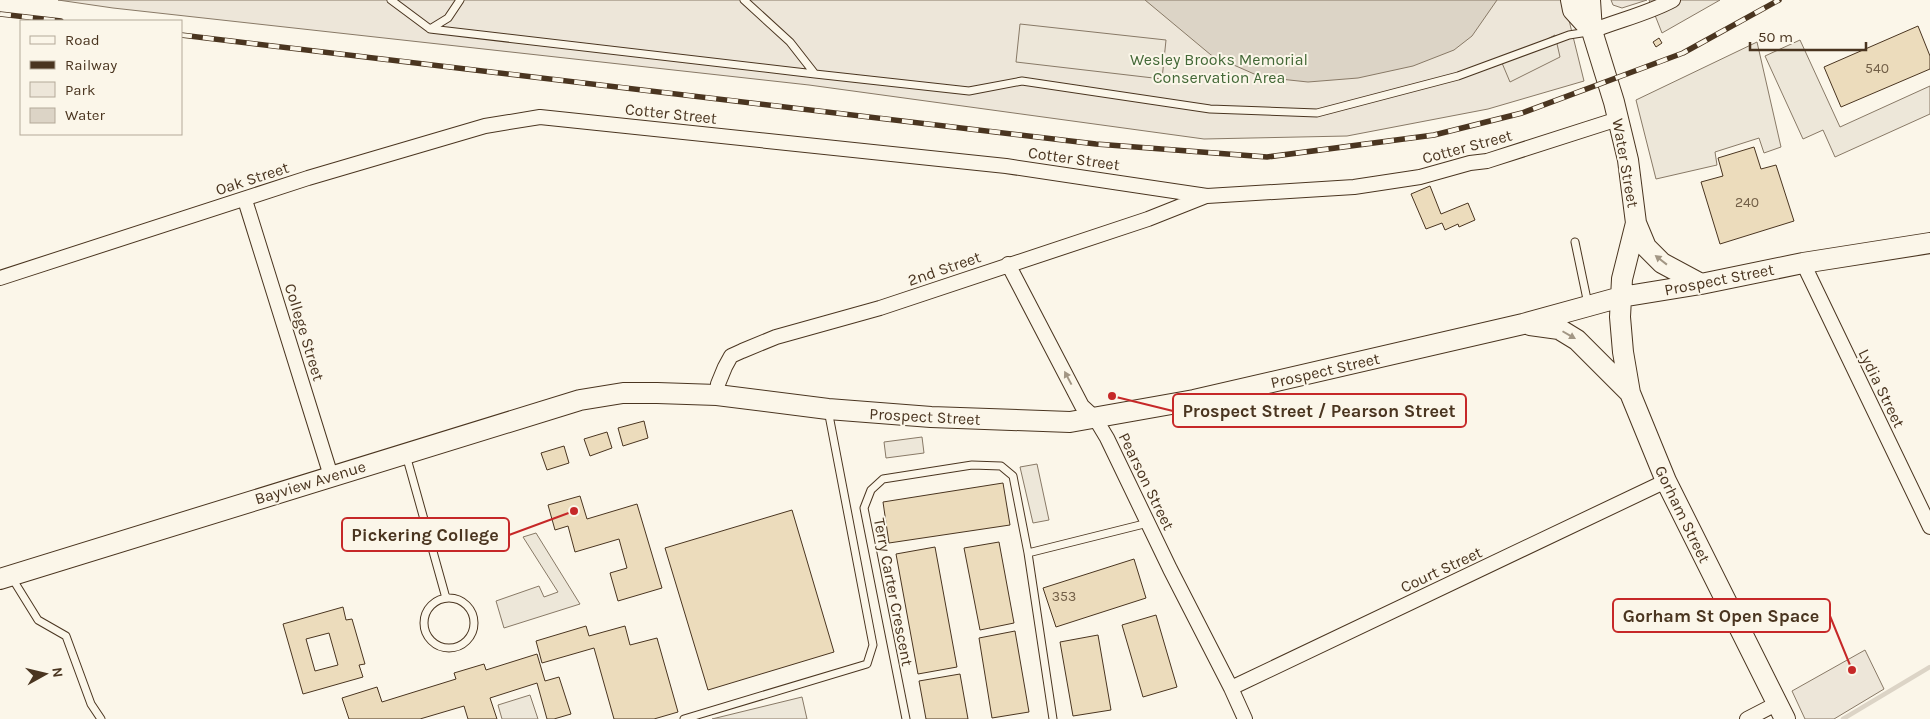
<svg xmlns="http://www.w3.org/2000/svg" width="1930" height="719" font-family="Karla,sans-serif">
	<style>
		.green { fill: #ede6d9; stroke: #887966 }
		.parking { fill: #ede7d9; stroke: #887966 }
		.water { fill: #dcd4c6; stroke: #887966 }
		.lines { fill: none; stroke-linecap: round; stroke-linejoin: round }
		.stream { stroke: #dcd4c6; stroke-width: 4.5 }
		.building { fill: #ecdcbc; stroke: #4a3520; fill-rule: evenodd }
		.service-casing { stroke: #4a3520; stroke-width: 9 }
		.minor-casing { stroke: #4a3520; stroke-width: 16 }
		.secondary-casing { stroke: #4a3520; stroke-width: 22 }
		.service { stroke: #fbf6e9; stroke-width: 7 }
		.minor { stroke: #fbf6e9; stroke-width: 14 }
		.secondary { stroke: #fbf6e9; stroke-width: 20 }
		.rail-casing { stroke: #4a3520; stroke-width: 5.5 }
		.rail { stroke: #fbf6e9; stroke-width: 4; stroke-dasharray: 11; stroke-linecap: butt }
		.oneway { fill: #a29684 }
		.labels { text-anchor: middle; stroke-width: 4; stroke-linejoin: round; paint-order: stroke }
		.number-label { font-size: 14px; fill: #725f47 }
		.park-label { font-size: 16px; fill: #436837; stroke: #fbf6e9 }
		.street-label { font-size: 16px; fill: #4a3520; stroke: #fbf6e9 }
		.leader { fill: none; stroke: #c62828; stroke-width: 2 }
		.callout-dot { fill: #c62828; stroke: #fbf6e9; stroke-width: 2 }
		.callout { fill: #fbf6e9; stroke: #c62828; stroke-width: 2 }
		.callout-label { font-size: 18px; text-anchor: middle; font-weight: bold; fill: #4a3520 }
	</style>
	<rect width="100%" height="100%" fill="#fbf6e9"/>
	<path class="green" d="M58,0H1564L1584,81L1488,109L1347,136L1204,139L809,85L113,8Z
		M1611,0H1647L1622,8L1613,5Z
		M1865,650L1884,689L1834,719H1805L1792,691Z"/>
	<path class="parking" d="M1649,0H1720L1662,33Z
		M1020,24L1166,40L1162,79L1016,62Z
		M1555,35L1560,57L1510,82L1502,63Z
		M1800,40L1840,127L1930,86V114L1835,157L1823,130L1803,139L1765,56Z
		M1757,42L1781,147L1764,153L1759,138L1715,152L1717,165L1656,179L1636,100Z
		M922,437L924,453L886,458L884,442Z
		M1037,464L1049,520L1033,523L1020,467Z
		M536,533L580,604L504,628L496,601L539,586L544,597L558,592L523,537Z
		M530,695L538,719H502L498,705Z
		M802,697L807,719H712Z"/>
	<path class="water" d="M1145,0H1497L1472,36L1454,50L1413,66L1358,78L1308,82L1261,77L1211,55Z"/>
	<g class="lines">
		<path class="stream" d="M1843,719L1930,667"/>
	</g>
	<path class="building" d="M1918,26L1930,56V69L1841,107L1824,67Z
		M1659,38L1662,43L1656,47L1653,42Z
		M1754,147L1761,169L1776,165L1794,221L1720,244L1701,182L1723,176L1718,158Z
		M1430,186L1441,214L1468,203L1475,220L1459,227L1458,224L1445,230L1442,223L1426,229L1411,194Z
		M644,421L648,438L623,446L618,428Z
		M607,432L612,448L590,456L584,439Z
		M564,446L569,463L547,470L541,453Z
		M1003,483L1010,525L889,543L883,502Z
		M580,496L587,519L637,504L662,588L618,601L610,573L627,568L619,539L575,552L568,526L555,530L548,505Z
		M792,510L834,652L708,690L665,548Z
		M999,542L1014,623L980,630L964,548Z
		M935,547L957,667L918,674L896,554Z
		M1134,559L1146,598L1056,627L1043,588Z
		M343,607L346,620L352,619L365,664L359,665L363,677L303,694L283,624ZM329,633L338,665L315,671L306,639Z
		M1156,615L1177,687L1143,697L1122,625Z
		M586,626L589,636L625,626L630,645L657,638L678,712L654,719H614L594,648L542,663L536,641Z
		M1015,631L1029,712L992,718L979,638Z
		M1098,635L1111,710L1073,716L1060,642Z
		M537,654L545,681L559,677L571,714L554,719H547L537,683L490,698L497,719H468L464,706L420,719H349L342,698L377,687L382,702L456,679L454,673L484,664L486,670Z
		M960,674L968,719H926L919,681Z"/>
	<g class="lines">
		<g class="service-casing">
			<path id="service" d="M391,0L430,29L448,18L460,0
				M744,0L790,42L815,74L969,91L1022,81L1210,109L1317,113L1458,76L1569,35L1588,32
				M430,29L815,74
				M1575,242L1588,304
				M406,455L446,598
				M1028,553L1148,523
				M12,578L38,620L66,636L91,704L101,719
				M424 623a25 25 0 1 1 50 0a25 25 0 1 1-50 0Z
				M684,719L867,664L873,645L828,410
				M906,719L864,508L871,490L883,479L972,465L1001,466L1013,476L1028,553L1053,719"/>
		</g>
		<g class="minor-casing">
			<path id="minor" d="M1592,31C1619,20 1647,14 1673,0
				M245,200L331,476
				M1803,263L1930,527
				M1008,264L1082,406L1095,418L1107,438L1170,569L1231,688L1245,719
				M0,278L308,178L485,126L540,117L1006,166L1207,196L1354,187L1420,177L1470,163L1487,161L1618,119
				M717,395L718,384L725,367L731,356L742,351L776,337L880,308L1148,219L1206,196
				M1231,688L1666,481
				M1747,719L1778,703"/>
		</g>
		<g class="secondary-casing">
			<path id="secondary" d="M1571,0L1573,10L1592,31
				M1590,0L1592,31L1614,102L1628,160L1636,223L1622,279L1620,317L1623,352L1630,393L1666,481L1785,719
				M1636,223L1646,247L1662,263L1701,284
				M1530,325L1559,329L1577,340L1630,393
				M0,579L580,400L623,393H657L717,395L828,409L931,417L1070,422L1194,400L1523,324L1621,297L1701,284L1803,263L1930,243"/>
		</g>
		<use href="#service" class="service"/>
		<use href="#minor" class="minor"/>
		<use href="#secondary" class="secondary"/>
		<g class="rail-casing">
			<path id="rail" d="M0,14L61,21
				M181,35L1096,144L1267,157L1434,135L1522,113L1683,53L1779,0"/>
		</g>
		<use href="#rail" class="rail"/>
	</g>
	<defs><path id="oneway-solid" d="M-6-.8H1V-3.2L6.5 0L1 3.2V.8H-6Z" transform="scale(1.25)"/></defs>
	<g class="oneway">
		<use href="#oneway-solid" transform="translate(1661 260) rotate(-142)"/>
		<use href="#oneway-solid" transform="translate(1569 335) rotate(30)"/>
		<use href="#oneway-solid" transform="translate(1068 378) rotate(-118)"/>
	</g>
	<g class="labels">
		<g class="number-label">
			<text x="1877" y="73">540</text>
			<text x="1747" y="207">240</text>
			<text x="1064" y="601">353</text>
		</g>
		<g class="park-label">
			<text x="1219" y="65">Wesley Brooks Memorial<tspan x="1219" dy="18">Conservation Area</tspan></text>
		</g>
		<g class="street-label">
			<text transform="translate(671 113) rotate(6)" y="6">Cotter Street</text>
			<text transform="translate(1467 146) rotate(-15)" y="6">Cotter Street</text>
			<text transform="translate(1074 158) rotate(8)" y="6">Cotter Street</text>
			<text transform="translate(1626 163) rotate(80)" y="6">Water Street</text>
			<text transform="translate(252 178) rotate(-18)" y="6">Oak Street</text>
			<text transform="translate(944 268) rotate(-19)" y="6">2nd Street</text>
			<text transform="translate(1719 279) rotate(-11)" y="6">Prospect Street</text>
			<text transform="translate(305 332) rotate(73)" y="6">College Street</text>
			<text transform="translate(1325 370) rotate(-13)" y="6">Prospect Street</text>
			<text transform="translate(1882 388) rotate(64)" y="6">Lydia Street</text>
			<text transform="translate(925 416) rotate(3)" y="6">Prospect Street</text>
			<text transform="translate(1147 481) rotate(64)" y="6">Pearson Street</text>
			<text transform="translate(310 482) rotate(-17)" y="6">Bayview Avenue</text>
			<text transform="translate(1683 514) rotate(64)" y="6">Gorham Street</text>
			<text transform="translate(1441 569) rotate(-25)" y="6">Court Street</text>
			<text transform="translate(894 592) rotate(79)" y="6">Terry Carter Crescent</text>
		</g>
	</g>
	<path class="leader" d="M1112 396L1173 411M574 511L509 535M1852 670L1830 616"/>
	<g class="callout-dot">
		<circle cx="1112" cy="396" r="5"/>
		<circle cx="574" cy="511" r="5"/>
		<circle cx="1852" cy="670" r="5"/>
	</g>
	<g class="callout">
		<rect x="1173" y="394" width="293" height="33" rx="5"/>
		<rect x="342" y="518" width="167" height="33" rx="5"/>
		<rect x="1613" y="599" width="217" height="33" rx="5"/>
	</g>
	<g class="callout-label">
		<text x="1319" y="417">Prospect Street / Pearson Street</text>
		<text x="425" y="541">Pickering College</text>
		<text x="1721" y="622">Gorham St Open Space</text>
	</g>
	<rect x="20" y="20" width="162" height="115" fill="#fbf6e9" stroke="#b4a999"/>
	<rect x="30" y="36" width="25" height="8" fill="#fbf6e9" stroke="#b4a999"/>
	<text x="65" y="45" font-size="15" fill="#4a3520">Road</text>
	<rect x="30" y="61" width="25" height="8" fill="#4a3520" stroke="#b4a999"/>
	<text x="65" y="70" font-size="15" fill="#4a3520">Railway</text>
	<rect x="30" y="82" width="25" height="15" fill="#ede6d9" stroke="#b4a999"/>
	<text x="65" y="95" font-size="15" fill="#4a3520">Park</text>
	<rect x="30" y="108" width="25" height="15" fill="#dcd4c6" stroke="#b4a999"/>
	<text x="65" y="120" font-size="15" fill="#4a3520">Water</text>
	<g transform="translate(45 674) rotate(82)" stroke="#fbf6e9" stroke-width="4" paint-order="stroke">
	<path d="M0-4L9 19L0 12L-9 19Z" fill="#4a3520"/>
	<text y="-8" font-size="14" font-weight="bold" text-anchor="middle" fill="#4a3520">N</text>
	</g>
	<path d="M1750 42v8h116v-8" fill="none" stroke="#4a3520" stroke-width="2.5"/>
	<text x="1758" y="42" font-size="15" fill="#4a3520" stroke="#fbf6e9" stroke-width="4" paint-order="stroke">50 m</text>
</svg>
